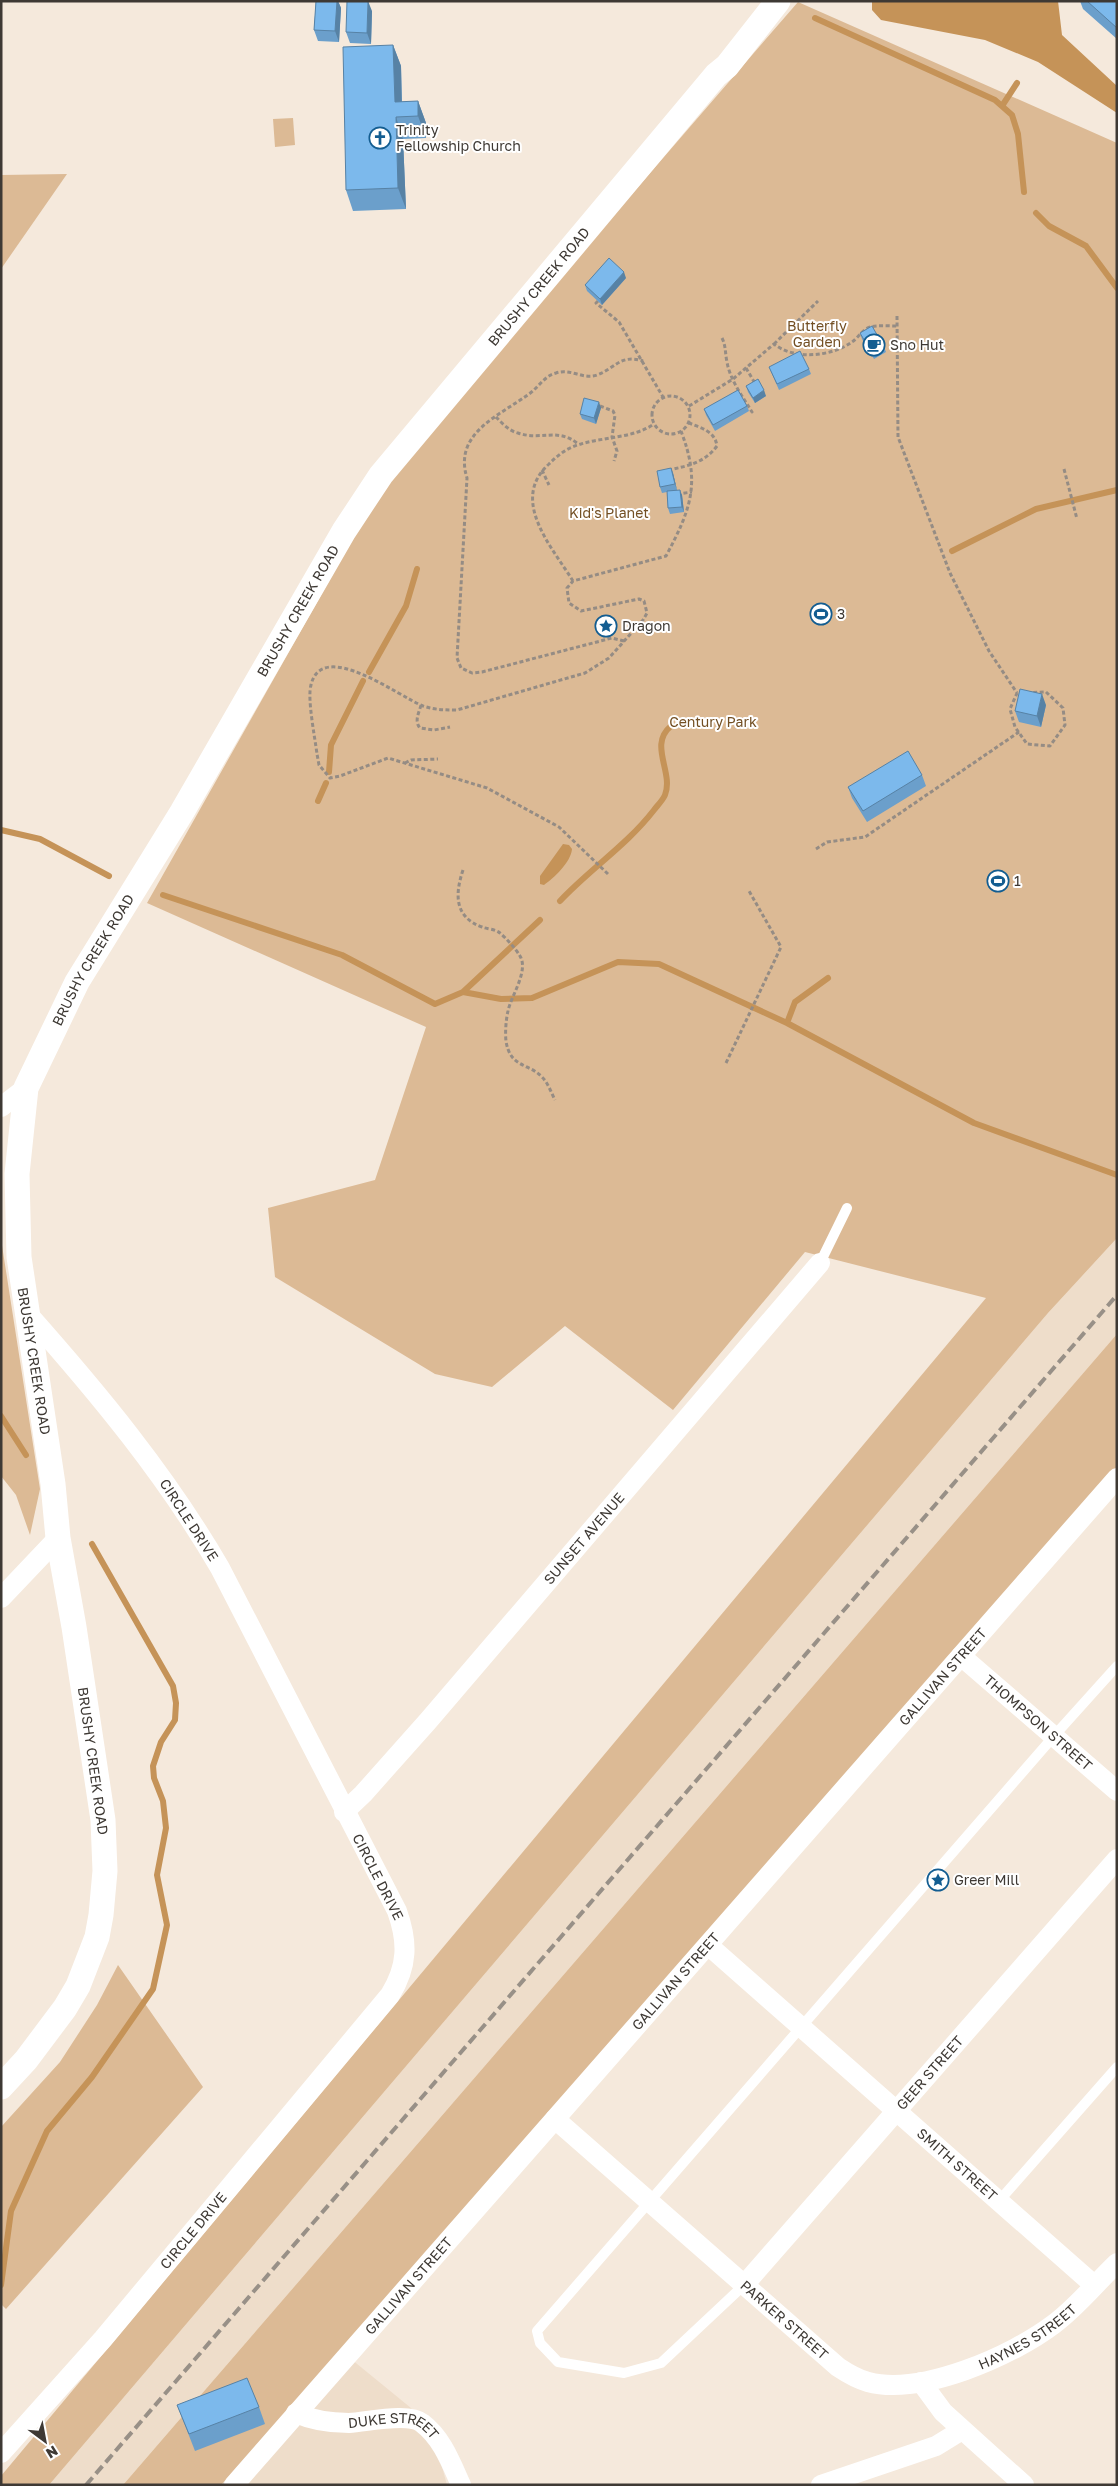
<svg xmlns="http://www.w3.org/2000/svg" width="1118" height="2486" font-family="'Golos Text',sans-serif">
	<style>
		.built { fill: #eeddca }
		.green { fill: #dcba95 }
		.water { fill: #c59358 }
		.lines { fill: none; stroke-linecap: round; stroke-linejoin: round }
		.stream { stroke: #c59358; stroke-width: 6 }
		.path { stroke: #958c84; stroke-width: 3; stroke-dasharray: 4 2.5; stroke-linecap: butt }
		.service { stroke: #fff; stroke-width: 10 }
		.minor { stroke: #fff; stroke-width: 20 }
		.tertiary { stroke: #fff; stroke-width: 25 }
		.rail { stroke: #989087; stroke-width: 4; stroke-dasharray: 10 5; stroke-linecap: butt }
		.wall { fill: #6b9fcb }
		.shaded-wall { fill: #5782a5 }
		.building { fill: #7cb9ec; stroke: #5782a5 }
		.labels { text-anchor: middle; stroke-width: 4; stroke-linejoin: round; paint-order: stroke }
		.poi-label { font-size: 14px; fill: #3e3934; stroke: #fff; text-anchor: start }
		.street-label { font-size: 14px; fill: #3e3934; stroke: #fff }
		.park-label { font-size: 14px; fill: #734f23; stroke: #fff }
	</style>
	<rect width="100%" height="100%" fill="#f5e9dc"/>
	<path class="built" d="M1117,1238V1334L123,2485H49L1048,1313Z
		M340,2350L411,2408L438,2452L447,2485H221Z"/>
	<path class="green" d="M798,2L1117,143V1238L1048,1313L49,2485H1V2476L986,1298L805,1252L673,1410L565,1326L492,1387L435,1374L275,1277L268,1208L375,1180L426,1027L147,903L406,445L625,202Z
		M293,118L295,145L275,147L273,119Z
		M67,174L1,269V175Z
		M1,1239L40,1489L30,1535L16,1495L1,1476Z
		M1117,1334V1479L221,2485H123Z
		M118,1965L203,2087L6,2309L1,2304V2127L60,2062L97,2005Z"/>
	<path class="water" d="M872,1H1058L1062,35L1117,86V113L1038,62L985,40L881,20L872,10Z
		M563,844L569,845L572,849C571,862 554,878 544,885L540,884V876Z"/>
	<g class="lines">
		<path class="stream" d="M815,18L995,100L1012,115L1018,134L1024,192
			M1002,106L1017,83
			M1036,213L1049,226L1086,246L1117,288
			M952,551L1036,509L1117,490
			M369,672L406,606L417,569
			M329,772L331,745L363,681
			M318,801L326,783
			M1,830L40,839L109,876
			M163,895L342,955L435,1004L463,992L501,999L532,998L618,962L659,964L787,1023L974,1123L1117,1175
			M560,901C590,869 627,845 654,810C657,806 663,800 665,795C674,772 648,745 671,726
			M463,992L540,920
			M787,1023L795,1002L828,978
			M1,1416L26,1455
			M1,2285L11,2211L47,2131L92,2077L153,1989L167,1925L157,1875L166,1828L163,1801L154,1778L153,1766L161,1742L175,1720L176,1703L173,1686L92,1544"/>
		<path class="path" d="M598,301L596,303L619,322L663,397
			M897,316L898,437L950,573L989,651L1017,693
			M722,338C726,346 725,353 727,362C730,380 743,397 752,412L750,413
			M774,344L818,301
			M746,368L756,385
			M652 415a19 19 0 1 1 38 0a19 19 0 1 1-38 0Z
			M600,406L613,411L615,415L612,437L617,451L614,461
			M689,406L733,379L774,344C794,360 831,357 852,342C858,338 863,329 870,327C878,325 889,326 898,326
			M496,417C502,423 509,431 518,433C541,441 558,427 578,444
			M1064,469L1077,519
			M542,470L549,485
			M668,470C688,466 704,463 717,446C715,431 701,428 689,423
			M677,494L692,492
			M573,581C552,547 509,500 549,464C558,455 568,447 581,444C604,437 634,438 654,424
			M624,641L612,638L482,672L472,673L461,668L457,658L467,478C453,433 499,416 529,394C539,387 544,376 556,373C571,368 583,380 597,375C616,368 620,354 643,361
			M1046,692L1063,708L1065,725L1050,746L1027,744L1015,727L1010,709L1017,693Z
			M421,705C419,713 414,721 420,728L434,730L450,727
			M405,763L411,760L438,759
			M816,849L827,842L865,837L1019,732
			M463,870C455,894 454,917 482,927C487,929 495,929 500,933C506,938 516,949 520,956C529,971 511,996 508,1011C506,1019 505,1033 506,1041C510,1068 529,1063 542,1077C548,1083 551,1092 555,1100
			M608,874L559,827L487,788L388,758L340,776L330,778L319,765L317,754C315,738 307,698 311,685C322,638 398,696 423,706C435,710 445,710 457,710L585,673L609,658L643,620L647,613L644,601L639,599L581,611L569,603L567,588L573,581L666,556C691,509 701,483 681,431
			M726,1063L781,947L749,891"/>
		<path class="service" d="M820,1263L847,1208
			M999,2201L1117,2067
			M744,2285L661,2363L624,2373L558,2362L540,2343L537,2331L1054,1736L1117,1666"/>
		<g class="minor">
			<path d="M1,1107L26,1088"/>
			<path d="M1,1598L58,1538"/>
			<path id="s1" d="M961,1656L1117,1791"/>
			<path id="s2" d="M344,1812L363,1794L428,1721L820,1263"/>
			<path id="s3" d="M708,1945L1094,2285"/>
			<path id="s4" d="M555,2119L838,2367C847,2373 857,2379 868,2382C921,2396 1012,2356 1054,2324C1077,2307 1096,2283 1117,2263"/>
			<path id="s5" d="M744,2285L1117,1859"/>
			<path d="M921,2382L943,2412L1024,2485"/>
			<path id="s6" d="M296,2413C314,2421 331,2423 349,2423C368,2422 408,2412 422,2423C442,2438 451,2463 461,2485"/>
			<path id="s7" d="M1,2453L103,2339L390,1995C408,1966 408,1942 397,1911L220,1568C166,1475 98,1393 27,1313"/>
			<path id="s8" d="M234,2485L1117,1478"/>
			<path d="M821,2485L936,2446L962,2430"/>
		</g>
		<path class="tertiary" id="s9" d="M1,2087L26,2060L65,2008L78,1986L97,1937L101,1915L105,1871L103,1820L74,1627L58,1538L53,1484L19,1257L17,1174L26,1088L77,982L182,812L344,531L381,475L716,75L727,66L778,1"/>
		<path class="rail" d="M86,2485L1117,1295"/>
	</g>
	<path class="wall" d="M316,1H338L341,8L339,42L318,41L314,30Z
		M1080,1H1117V39L1083,9Z
		M372,11L371,44L350,43L346,32Z
		M393,45L401,66L402,102L418,101L426,123V138L403,139L406,209L353,211L346,190Z
		M626,278L602,305L587,291L585,285Z
		M860,333L884,347L886,352L874,359L862,339Z
		M769,367L809,369L811,374L779,390Z
		M746,386L766,396L755,403L748,392Z
		M747,406L749,411L715,431L706,415L704,409Z
		M601,408L596,424L582,419L580,414Z
		M671,468L673,473L677,490L682,495L684,512L670,514L668,508L667,492L662,493L660,487Z
		M1046,705L1041,727L1019,722L1015,711Z
		M922,775L926,786L867,822L852,798L848,787Z
		M177,2405L259,2407L265,2424L195,2451Z"/>
	<path class="shaded-wall" d="M337,1H338L341,8L339,42L335,31Z
		M368,1L372,11L371,44L367,33Z
		M393,45L401,66L402,117L395,102Z
		M418,101L426,123V138L418,116Z
		M396,117L403,139L406,209L398,188Z
		M624,272L626,278L602,305L600,299Z
		M764,390L766,396L755,403L753,398Z
		M599,402L601,408L596,424L594,418Z
		M671,468L673,473L677,490L675,484Z
		M680,490L682,495L684,512L682,507Z
		M1042,694L1046,705L1041,727L1037,716Z"/>
	<path class="building" d="M316,1H337L335,31L314,30Z
		M347,1H368L367,33L346,32Z
		M1087,1H1117V28Z
		M393,45L395,102L418,101V116L396,117L398,188L346,190L343,47Z
		M609,258L624,272L600,299L585,285Z
		M872,326L884,347L872,353L860,333Z
		M800,351L809,369L777,384L769,367Z
		M758,379L764,390L753,398L746,386Z
		M738,390L747,406L713,425L704,409Z
		M584,398L599,402L594,418L580,414Z
		M671,468L675,484L660,487L657,471Z
		M680,490L682,507L668,508L667,491Z
		M1020,689L1042,694L1037,716L1015,711Z
		M908,751L922,775L863,811L848,787Z
		M247,2378L259,2407L189,2434L177,2405Z"/>
	<defs>
		<g id="church-ring" transform="scale(1.125)"><circle r="9.5" fill="#fff" stroke="#135d91" stroke-width="1.5"/><path d="M-1.2-6h2.4v3.5h3.3v2.4h-3.3V6h-2.4V-.1h-3.3v-2.4h3.3Z" fill="#135d91"/></g>
		<g id="cafe-ring" transform="scale(1.125)"><circle r="9.5" fill="#fff" stroke="#135d91" stroke-width="1.5"/><path d="M-5.5-4.5H6V0H3Q3 3.5 0 3.5H-2.5Q-5.5 3.5-5.5 0ZM3-3.2v2h1.7v-2ZM-6 4.5H4V6H-6Z" fill="#135d91"/></g>
		<g id="stadium-ring" transform="scale(1.125)"><circle r="9.5" fill="#fff" stroke="#135d91" stroke-width="1.5"/><path d="M0-5a6.5 5 0 1 0 0 10a6.5 5 0 1 0 0-10ZM-3.5-1.8h7v3.6h-7Z" fill="#135d91"/></g>
		<g id="sight-ring" transform="scale(1.125)"><circle r="9.5" fill="#fff" stroke="#135d91" stroke-width="1.5"/><path d="M0-6L1.8-2.2L6-1.7L2.9 1.2L3.7 5.4L0 3.3L-3.7 5.4L-2.9 1.2L-6-1.7L-1.8-2.2Z" fill="#135d91"/></g>
	</defs>
	<g fill-rule="evenodd">
		<use href="#church-ring" x="380" y="138"/>
		<use href="#cafe-ring" x="874" y="345"/>
		<use href="#stadium-ring" x="821" y="614"/>
		<use href="#sight-ring" x="606" y="626"/>
		<use href="#stadium-ring" x="998" y="881"/>
		<use href="#sight-ring" x="938" y="1880"/>
	</g>
	<g class="labels">
		<g class="poi-label">
			<text x="396" y="135">Trinity<tspan x="396" dy="16">Fellowship Church</tspan></text>
			<text x="890" y="350">Sno Hut</text>
			<text x="837" y="619">3</text>
			<text x="622" y="631">Dragon</text>
			<text x="1014" y="886">1</text>
			<text x="954" y="1885">Greer Mill</text>
		</g>
		<g class="street-label">
			<text dy="5" stroke="none"><textPath href="#s9" startOffset="1991">BRUSHY CREEK ROAD</textPath></text>
			<text dy="5" stroke="none"><textPath href="#s9" startOffset="1586">BRUSHY CREEK ROAD</textPath></text>
			<text dy="5" stroke="none"><textPath href="#s9" startOffset="1181">BRUSHY CREEK ROAD</textPath></text>
			<text transform="translate(34 1361) rotate(81)" y="5">BRUSHY CREEK ROAD</text>
			<text transform="translate(189 1520) rotate(57)" y="5">CIRCLE DRIVE</text>
			<text dy="5" stroke="none"><textPath href="#s2" startOffset="364">SUNSET AVENUE</textPath></text>
			<text dy="5" stroke="none"><textPath href="#s8" startOffset="1075">GALLIVAN STREET</textPath></text>
			<text dy="5" stroke="none"><textPath href="#s1" startOffset="102">THOMPSON STREET</textPath></text>
			<text transform="translate(93 1761) rotate(82)" y="5">BRUSHY CREEK ROAD</text>
			<text transform="translate(378 1877) rotate(63)" y="5">CIRCLE DRIVE</text>
			<text dy="5" stroke="none"><textPath href="#s8" startOffset="670">GALLIVAN STREET</textPath></text>
			<text dy="5" stroke="none"><textPath href="#s5" startOffset="282">GEER STREET</textPath></text>
			<text dy="5" stroke="none"><textPath href="#s3" startOffset="332">SMITH STREET</textPath></text>
			<text dy="5" stroke="none"><textPath href="#s7" startOffset="294">CIRCLE DRIVE</textPath></text>
			<text dy="5" stroke="none"><textPath href="#s8" startOffset="265">GALLIVAN STREET</textPath></text>
			<text dy="5" stroke="none"><textPath href="#s4" startOffset="305">PARKER STREET</textPath></text>
			<text dy="5" stroke="none"><textPath href="#s4" startOffset="580">HAYNES STREET</textPath></text>
			<text dy="5" stroke="none"><textPath href="#s6" startOffset="101">DUKE STREET</textPath></text>
		</g>
		<g class="park-label">
			<text x="817" y="331">Butterfly<tspan x="817" dy="16">Garden</tspan></text>
			<text x="609" y="518">Kid's Planet</text>
			<text x="713" y="727">Century Park</text>
		</g>
	</g>
	<rect width="1118" height="2486" fill="none" stroke="#3e3934" stroke-width="5"/>
	<g transform="translate(45 2441) rotate(148)" stroke="#ffffff" stroke-width="4" paint-order="stroke">
	<path d="M0-4L9 19L0 12L-9 19Z" fill="#3e3934"/>
	<text y="-8" font-size="14" font-weight="bold" text-anchor="middle" fill="#3e3934">N</text>
	</g>
</svg>
